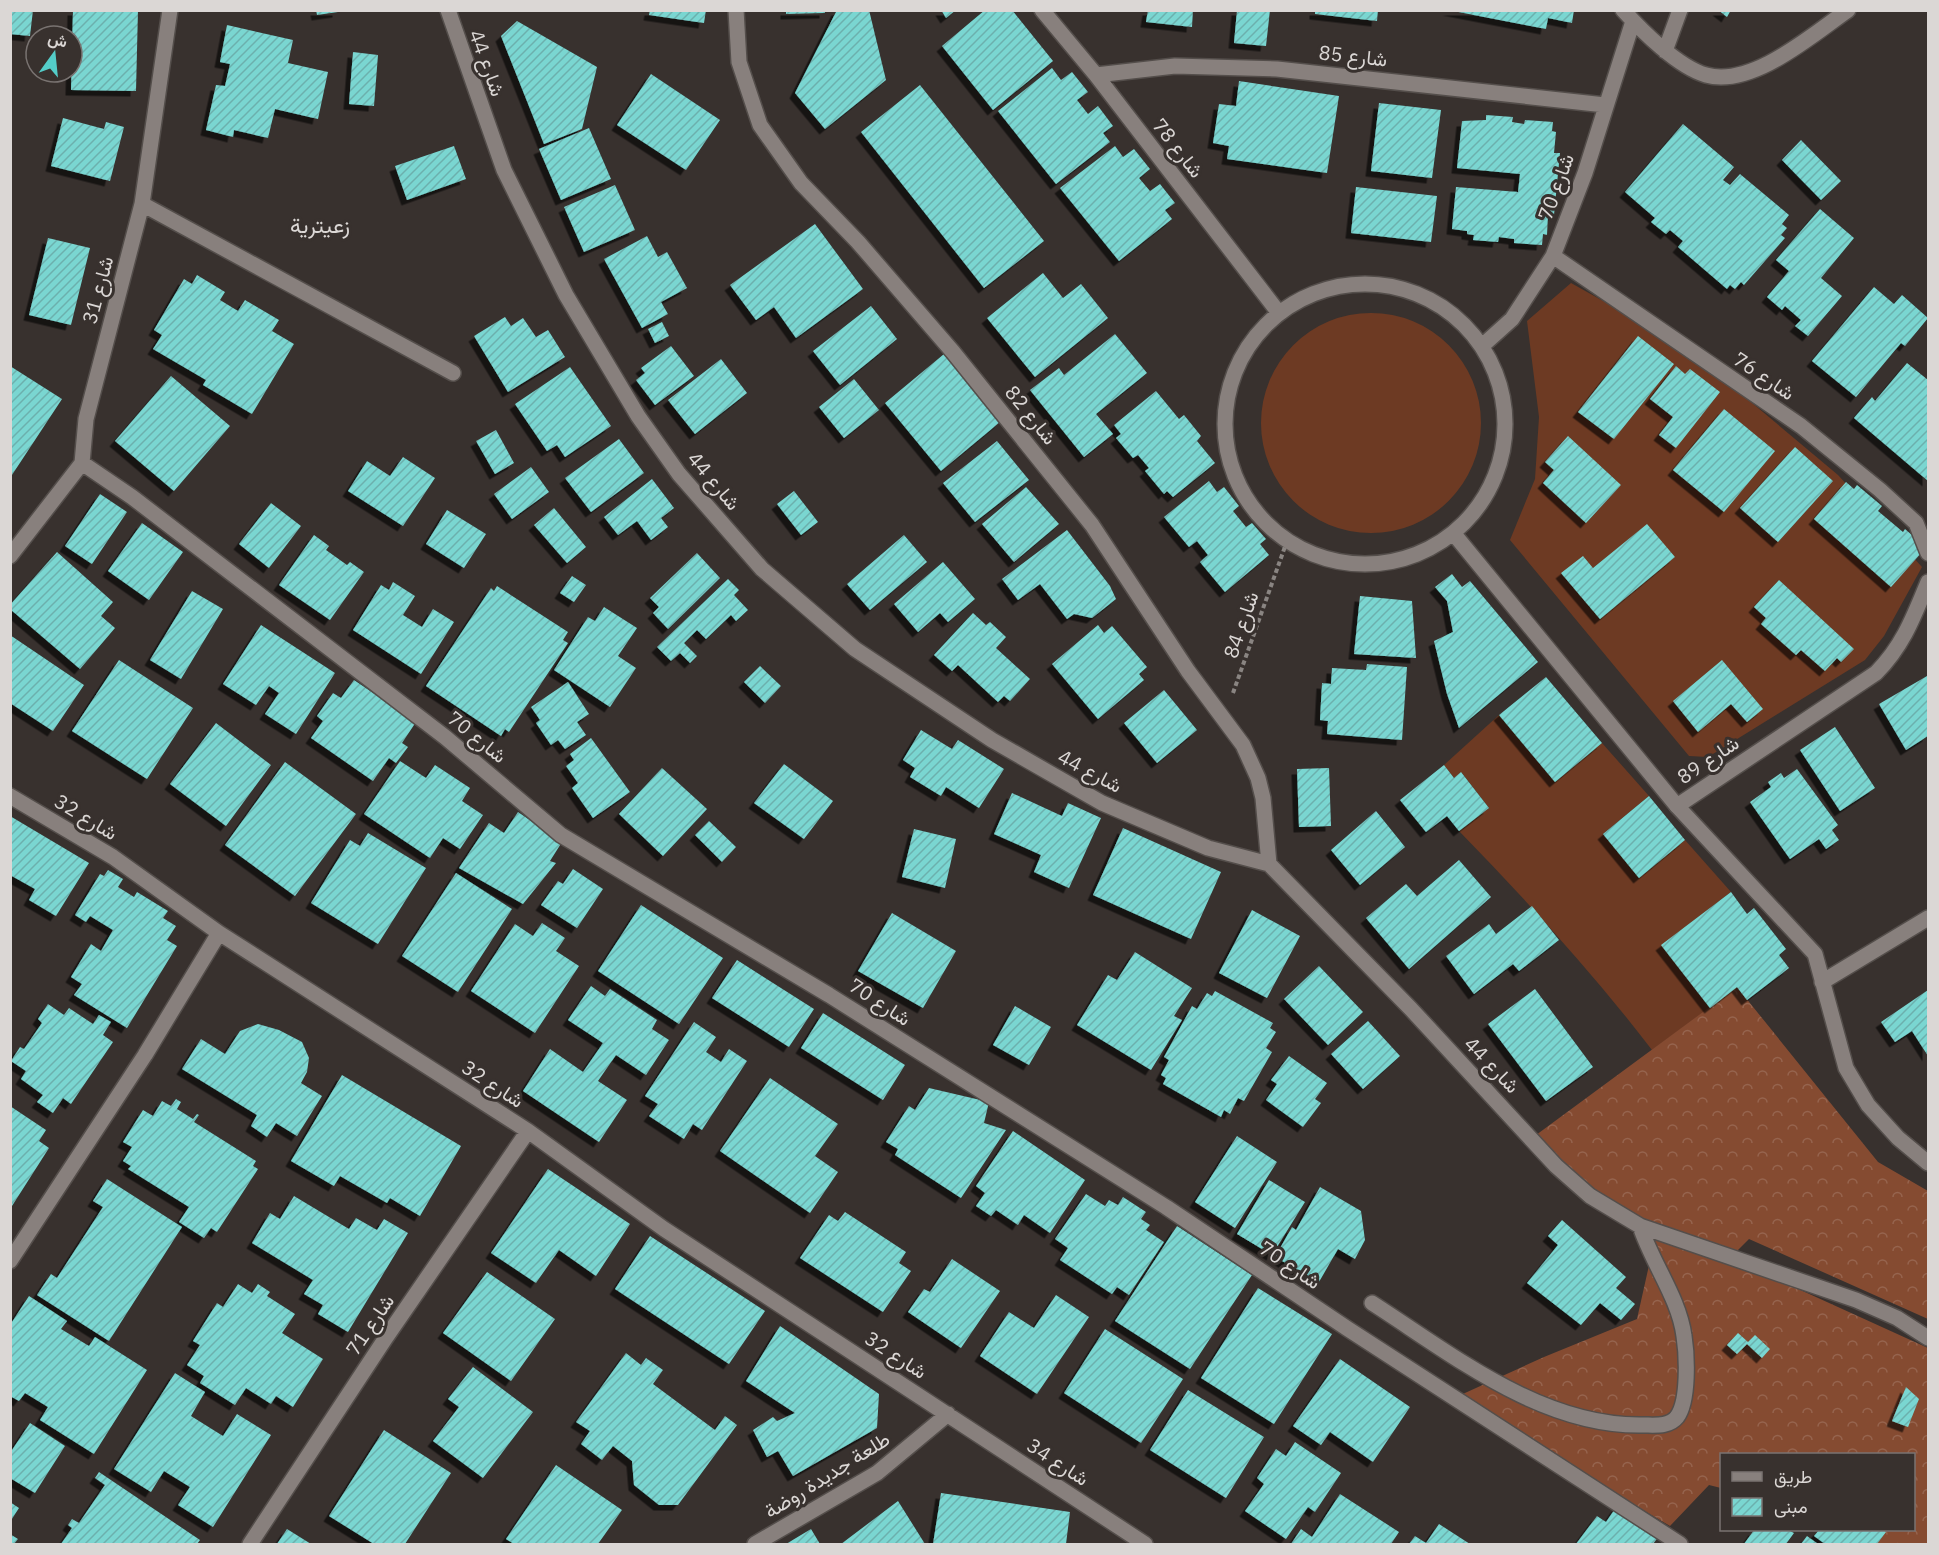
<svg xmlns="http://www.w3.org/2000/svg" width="1939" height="1555" font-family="'IBM Plex Sans',Vazirmatn,sans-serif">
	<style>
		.grass { fill: #6d3a23 }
		.forest { fill: url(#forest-crowns) }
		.building { fill: url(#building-hatch); filter: url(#shadow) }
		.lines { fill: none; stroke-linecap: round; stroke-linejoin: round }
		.lane-casing { stroke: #544e4b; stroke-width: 18 }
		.street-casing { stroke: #544e4b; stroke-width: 18 }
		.path { stroke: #8a8582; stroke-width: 4; stroke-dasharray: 4.5 3; stroke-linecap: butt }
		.lane { stroke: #88807d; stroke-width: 15 }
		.street { stroke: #88807d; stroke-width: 15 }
		.labels { text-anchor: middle; stroke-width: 6; stroke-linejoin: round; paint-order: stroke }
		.street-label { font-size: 20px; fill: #dbd7d5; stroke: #38312e }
		.quarter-label { font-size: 22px; fill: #dbd7d5; stroke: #38312e }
	</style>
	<defs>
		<pattern id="forest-crowns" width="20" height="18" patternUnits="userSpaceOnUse" patternTransform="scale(1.5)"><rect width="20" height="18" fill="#854b31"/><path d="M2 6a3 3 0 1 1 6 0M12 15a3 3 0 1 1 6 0" fill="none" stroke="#96644e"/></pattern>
		<pattern id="building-hatch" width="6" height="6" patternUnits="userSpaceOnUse" patternTransform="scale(1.5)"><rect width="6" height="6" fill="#7ad6d1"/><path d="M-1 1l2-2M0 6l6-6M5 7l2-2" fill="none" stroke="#6cb0ad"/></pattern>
		<filter id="shadow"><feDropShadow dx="-5.5" dy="5.5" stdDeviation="0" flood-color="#0009"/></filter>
	</defs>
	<rect width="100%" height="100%" fill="#38312e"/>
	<path class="grass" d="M1571,283L1630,316L1745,397L1838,475L1922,567L1884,636L1865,660L1708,757L1689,756L1510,540L1535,479L1539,417L1527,321Z
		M1261 423a110 110 0 1 1 220 0a110 110 0 1 1-220 0Z
		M1499,715L1555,782L1602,743L1649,796L1603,834L1639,878L1685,840L1731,892L1662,945L1710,1008L1652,1050C1593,973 1527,901 1459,831L1489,808L1462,773L1454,778L1444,765Z"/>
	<path class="forest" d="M1737,987L1878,1162L1928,1191V1319L1749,1239L1730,1258L1928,1348V1544H1835L1829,1530H1914V1454H1722L1721,1488L1709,1485L1670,1526L1454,1398L1544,1357L1637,1319L1654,1243L1532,1138Z"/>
	<path class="building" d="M10,10H33L30,36L10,34Z
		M73,10H138L136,91L71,90Z
		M316,10H338V12L317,15Z
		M650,10H706L704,23L649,15Z
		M786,10H825V13L786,14Z
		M837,10H869L886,80L825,129L795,93Z
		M941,10H956L946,18Z
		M985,10H1012L1053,61L993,110L942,46Z
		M1148,10H1193L1192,27L1146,22Z
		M1237,10H1270L1266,46L1234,43Z
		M1315,10H1378L1377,21L1315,14Z
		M1448,10H1574L1572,23L1548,18L1546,29Z
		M1718,10H1731L1727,17Z
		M517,21L597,67L582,129L544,144L501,36Z
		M227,25L293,40L288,63L328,72L318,119L275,109L268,138L234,130L233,137L206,130L216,85L225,86L230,64L220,62Z
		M353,52L378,55L374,106L349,104Z
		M1052,68L1061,80L1072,72L1088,92L1077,100L1088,114L1098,106L1113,126L1103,133L1110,142L1056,184L998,111Z
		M651,74L720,120L686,170L617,125Z
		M1239,81L1339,96L1327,173L1227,159L1229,146L1213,143L1219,104L1236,106Z
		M920,85L1044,241L984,288L861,132Z
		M1379,103L1441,110L1432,178L1371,171Z
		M1486,115L1513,117L1512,122L1524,124L1525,120L1553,122L1552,131L1556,132L1554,153H1560L1554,215H1548L1547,235L1543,234L1542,245L1514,243V239L1499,237L1498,242L1473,240L1474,235L1467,234V231L1452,229L1456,187L1518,192L1520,174L1457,168L1462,121L1486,120Z
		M63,118L104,129L106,122L124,127L110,181L51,166Z
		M1683,124L1734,167L1723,180L1730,185L1740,174L1789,215L1782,224L1787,228L1781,235L1785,238L1744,285L1741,282L1735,289L1730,285L1727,289L1678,247L1683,241L1670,230L1666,234L1651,222L1655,218L1625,192Z
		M589,128L611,179L561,200L539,149Z
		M1801,140L1841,181L1821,200L1782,160Z
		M454,146L466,179L407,200L395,166Z
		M1115,146L1123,157L1134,149L1150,169L1139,178L1150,191L1160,184L1175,203L1165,210L1172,219L1119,261L1060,188Z
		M615,185L635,230L584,252L564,207Z
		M1356,187L1437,196L1431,242L1351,233Z
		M1820,209L1854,238L1821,278L1842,296L1808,336L1795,326L1801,320L1785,306L1782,310L1767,297L1789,271L1776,260Z
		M815,224L863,289L796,338L774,307L756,320L730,285Z
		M647,236L658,257L667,252L687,288L661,302L668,314L642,328L604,259Z
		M48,238L90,248L71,325L29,315Z
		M1043,273L1063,298L1081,284L1108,318L1035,377L987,318Z
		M197,275L225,292L220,300L238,311L245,300L279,320L272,331L294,344L252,414L203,385L206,380L153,349L162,335L154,330L184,279L192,284Z
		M1874,287L1894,304L1902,295L1928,318L1905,346L1901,343L1856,397L1812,361Z
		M871,306L897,339L840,385L813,351Z
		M505,317L511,326L523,318L536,337L548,330L565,357L508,392L474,336Z
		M662,322L669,336L655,343L648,329Z
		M1115,334L1147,373L1096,414L1113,434L1084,457L1030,390L1059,368L1064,375Z
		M1638,336L1674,364L1614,439L1578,412Z
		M671,346L694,376L655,405L636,380L645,373L641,368Z
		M944,354L1000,422L941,471L885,403Z
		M721,359L747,393L695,434L668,400Z
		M1907,363L1928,380V481L1854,418L1872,397L1875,401Z
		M10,366L62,399L10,478Z
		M1676,366L1685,374L1690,369L1720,392L1676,448L1659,435L1673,417L1650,399Z
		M570,367L611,426L565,457L557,445L547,451L515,404Z
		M171,376L230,426L174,491L115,441Z
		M854,379L879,410L844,438L819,407Z
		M1156,391L1179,419L1184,415L1201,436L1197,441L1215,463L1173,497L1167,491L1164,494L1145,471L1149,468L1138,455L1133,458L1116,438L1121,434L1114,425Z
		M1724,409L1775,451L1724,512L1673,470Z
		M496,430L514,463L495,474L476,441Z
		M1568,436L1621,485L1586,523L1543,483L1554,470L1545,462Z
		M619,439L644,473L591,512L565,478Z
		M997,441L1029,480L975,522L943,483Z
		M1795,447L1833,481L1778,542L1740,508Z
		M403,457L435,478L403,526L348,491L367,461L390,476Z
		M531,467L549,492L512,519L494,494Z
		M652,479L674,508L661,518L668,527L651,540L637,521L618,535L604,517Z
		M1209,481L1217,492L1224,487L1239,506L1233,511L1246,527L1252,523L1266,539L1260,544L1269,555L1225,592L1200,562L1208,555L1197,541L1189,547L1164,517Z
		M1846,482L1854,489L1857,485L1882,506L1878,511L1903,532L1905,529L1921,543L1923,551L1891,587L1814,519Z
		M1026,487L1059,524L1014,562L982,524Z
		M794,491L818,522L801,535L777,504Z
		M100,494L127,512L92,564L65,546Z
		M271,503L301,526L269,568L239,544Z
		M554,508L586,547L567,563L534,525Z
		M447,510L486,534L464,568L426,544Z
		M142,523L183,552L149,600L108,571Z
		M1647,524L1675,557L1600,619L1561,573L1583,556L1593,568Z
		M1067,530L1110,586L1116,599L1092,618L1074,614L1067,619L1040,584L1018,600L1002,579Z
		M314,535L329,546L326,550L347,565L350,562L364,572L330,620L279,585Z
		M904,535L927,562L870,610L847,584Z
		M57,552L113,602L101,616L115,628L80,669L10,609V605Z
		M697,553L720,578L668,629L653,613L659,607L650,598Z
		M943,562L975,599L948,622L940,613L918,632L894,604Z
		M1452,574L1462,587L1470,581L1538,662L1459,728L1447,694L1434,641L1453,632L1447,601L1435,587Z
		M572,576L586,585L574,602L560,593Z
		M728,579L739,590L734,595L748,610L736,621L731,615L706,639L697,630L684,643L697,656L690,663L680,653L671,661L657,647Z
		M1779,580L1854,649L1841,662L1837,658L1825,671L1801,650L1796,655L1761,624L1766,618L1754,607Z
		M393,582L415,596L403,615L422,627L433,609L454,622L421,674L353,630L381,585L389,590Z
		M497,586L568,632L563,640L568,643L509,732L505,729L501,736L426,686L491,588L494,591Z
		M192,591L223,609L181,679L150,660Z
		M1360,596L1412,601L1416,658L1354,654Z
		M604,607L637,628L618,656L636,668L610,707L554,670L588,617L595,621Z
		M973,613L986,625L990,622L1006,637L996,648L1030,679L1010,701L1004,696L998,702L958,665L952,671L934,655Z
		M261,625L335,673L296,734L265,714L279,693L269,686L256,705L223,684Z
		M1098,625L1104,633L1112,626L1147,667L1139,674L1144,680L1098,719L1052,664Z
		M10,635L84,685L53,731L10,703Z
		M119,660L193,708L147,779L72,731Z
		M1722,660L1763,709L1747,722L1731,704L1698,732L1673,701Z
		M1367,664L1407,667L1402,740L1327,734L1328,721L1320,720L1322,683L1331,684L1332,668L1366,670Z
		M760,666L781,686L765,703L744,682Z
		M1927,676L1928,736L1906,750L1879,704Z
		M1546,677L1602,743L1555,782L1499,715Z
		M354,680L416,722L402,743L408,747L396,763L389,758L373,781L311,738L323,721L317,716L333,693L341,698Z
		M568,682L589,714L577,722L586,735L565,749L558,740L551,745L536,723L540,720L531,707Z
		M1164,690L1197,730L1157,763L1124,723Z
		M216,723L271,765L226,826L170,784Z
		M1835,727L1875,788L1840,811L1800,750Z
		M921,730L952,749L958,740L1004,769L979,808L946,787L941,796L910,777L915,768L903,760Z
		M591,738L630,792L593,818L572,788L578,783L566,766L574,760L570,754Z
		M400,761L426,778L435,765L470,788L462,801L483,815L460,849L443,838L430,858L364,814Z
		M285,762L356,814L295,896L225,845Z
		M784,764L833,801L804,839L754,803Z
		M1444,765L1454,778L1461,772L1489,808L1459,831L1447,816L1426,832L1400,800Z
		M662,768L707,809L663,856L619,814Z
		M1329,768L1331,826L1299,827L1297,769Z
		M1797,769L1838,825L1832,830L1839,840L1826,849L1819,839L1790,859L1750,802L1771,787L1768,782L1781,773L1784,778Z
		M1012,793L1062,816L1068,803L1101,818L1069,888L1034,872L1041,855L994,834Z
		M1649,796L1685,840L1639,878L1603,834Z
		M1376,811L1405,847L1360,885L1331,850Z
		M518,812L562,842L550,861L556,863L523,904L459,868L489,823L504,833Z
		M10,816L89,863L56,916L29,900L35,889L10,875Z
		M709,821L736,847L722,862L695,835Z
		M1123,828L1221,872L1191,939L1093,895Z
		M914,829L956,839L945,888L902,877Z
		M368,833L426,868L378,944L311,903L350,840L360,846Z
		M1459,860L1491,897L1409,969L1366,918L1406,884L1417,896Z
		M573,869L603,889L577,928L541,905L558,881L563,884Z
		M108,870L123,879L118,887L134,897L137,892L168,911L163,918L176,926L167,940L177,946L127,1028L74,995L82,984L71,977L91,944L101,951L113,930L90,916L86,922L75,915L100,874L104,876Z
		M456,873L512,909L458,992L402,956Z
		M1731,892L1747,914L1754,908L1786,949L1779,955L1789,968L1747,1000L1737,987L1710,1008L1661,945Z
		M641,905L723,958L679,1024L598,971Z
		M1532,906L1559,940L1519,971L1513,964L1474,994L1446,956L1489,924L1496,934Z
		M1252,910L1300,936L1267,998L1219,973Z
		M892,913L956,951L923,1008L858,971Z
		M542,923L565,938L556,951L579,966L535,1033L471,991L515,924L533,936Z
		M1135,952L1192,988L1174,1016L1182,1020L1151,1070L1077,1025L1108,975L1117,980Z
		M737,960L814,1009L789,1047L712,998Z
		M1319,966L1363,1012L1328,1045L1284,999Z
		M591,986L605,996L610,989L657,1020L652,1029L669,1040L646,1075L616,1055L598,1081L627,1100L599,1142L523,1091L550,1049L583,1072L603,1043L568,1020Z
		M1535,989L1593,1067L1546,1101L1488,1024Z
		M1928,990V1056L1912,1031L1895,1042L1881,1022Z
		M1215,991L1273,1023L1270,1028L1276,1032L1266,1048L1272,1052L1244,1101L1238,1098L1230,1114L1224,1110L1221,1117L1163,1084L1166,1078L1161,1075L1169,1060L1164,1057L1192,1006L1197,1009L1207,993L1212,996Z
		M48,1004L64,1015L69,1008L93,1024L99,1015L111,1022L103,1035L113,1042L71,1104L63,1098L53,1113L37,1102L43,1095L21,1079L26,1071L11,1061L20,1047L24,1049L42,1023L38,1019Z
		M1015,1006L1051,1027L1029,1065L993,1045Z
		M823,1013L905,1065L883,1100L801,1048Z
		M1368,1021L1400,1056L1363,1089L1331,1054Z
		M694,1022L716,1037L706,1052L721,1062L729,1049L747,1061L702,1130L693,1124L684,1139L649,1116L658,1104L645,1096Z
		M258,1024L279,1030L302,1042L309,1058L307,1072L301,1083L322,1096L297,1136L276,1123L267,1137L251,1126L257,1115L182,1069L201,1039L225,1054L240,1031Z
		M1289,1056L1327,1083L1315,1099L1321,1103L1303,1127L1266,1100L1277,1084L1271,1080Z
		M342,1075L461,1146L420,1216L390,1198L387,1203L340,1176L334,1186L291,1161Z
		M770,1078L838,1124L815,1156L838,1172L810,1213L720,1151Z
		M929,1088L989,1102L984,1123L1006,1130L961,1198L895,1155L898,1149L886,1142L909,1106L915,1110Z
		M176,1099L181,1102L177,1109L193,1119L197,1114L199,1115L194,1122L256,1161L253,1166L258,1169L217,1232L211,1228L204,1238L179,1222L189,1207L128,1169L131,1166L123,1161L132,1147L123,1142L143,1110L153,1116L162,1101L171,1106Z
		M10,1106L46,1130L39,1141L49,1148L12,1206Z
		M1013,1131L1085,1180L1050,1233L1024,1215L1018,1225L996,1210L991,1216L976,1206L985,1193L976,1186Z
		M1237,1136L1277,1162L1235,1228L1195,1202Z
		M548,1169L630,1224L596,1276L559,1250L536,1283L491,1253Z
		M107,1179L182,1227L109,1341L37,1295L51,1274L57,1278L103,1207L93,1201Z
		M1269,1180L1305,1202L1272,1255L1237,1234Z
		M1320,1187L1361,1211L1365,1240L1355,1259L1338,1249L1319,1282L1275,1257L1292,1227L1296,1230Z
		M1086,1194L1105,1206L1109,1200L1118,1205L1123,1197L1146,1212L1141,1219L1150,1225L1146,1230L1164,1242L1129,1295L1117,1287L1112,1294L1060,1260L1068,1248L1055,1239Z
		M294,1196L349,1229L356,1218L377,1230L384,1219L408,1233L348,1332L318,1314L323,1305L304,1294L313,1280L252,1243L270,1213L280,1219Z
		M845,1212L906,1252L899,1263L911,1271L883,1312L800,1258L829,1215L838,1221Z
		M1562,1220L1626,1277L1616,1288L1635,1304L1621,1320L1600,1303L1581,1325L1527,1283L1558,1245L1548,1236Z
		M1177,1226L1252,1275L1190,1369L1115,1321Z
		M650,1236L765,1311L729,1364L615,1289Z
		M952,1259L1000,1291L961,1348L908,1312L924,1289L930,1292Z
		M487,1272L555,1319L511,1381L443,1333Z
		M238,1284L252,1293L258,1284L270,1292L267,1296L295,1314L282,1333L323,1359L293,1407L276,1396L271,1404L246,1388L235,1405L200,1383L204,1376L187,1365L200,1345L193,1341L217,1303L223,1307Z
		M1258,1288L1332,1334L1274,1424L1201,1378Z
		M1056,1295L1089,1317L1037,1394L980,1356L1009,1312L1034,1328Z
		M29,1296L67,1321L61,1329L89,1346L95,1337L147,1370L94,1454L40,1420L48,1407L25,1393L19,1401L10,1396V1325Z
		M780,1326L879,1394L877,1428L793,1476L778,1451L767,1457L753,1430L773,1417L777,1421L795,1413L746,1381Z
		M1105,1329L1183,1379L1141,1443L1064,1393Z
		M1738,1333L1748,1342L1755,1335L1770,1349L1762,1358L1747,1344L1737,1354L1727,1345Z
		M626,1353L641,1365L646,1358L663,1370L653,1384L715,1430L725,1416L737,1425L678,1505H659L634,1485L632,1461L613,1446L602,1460L581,1444L590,1431L576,1422Z
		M1340,1359L1410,1407L1373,1462L1330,1432L1321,1445L1293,1426Z
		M473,1367L533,1412L483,1478L433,1441L459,1407L448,1399Z
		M175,1373L205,1392L191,1416L223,1436L237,1414L271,1435L213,1527L178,1505L190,1487L164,1471L151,1492L114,1469Z
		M1906,1387L1919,1399L1908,1427L1892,1421Z
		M1188,1390L1264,1437L1226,1498L1150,1450Z
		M30,1423L65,1446L35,1493L10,1478V1453Z
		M384,1430L451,1473L405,1544H374L329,1516Z
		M1295,1442L1341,1473L1315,1512L1308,1507L1286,1539L1245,1511L1264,1484L1257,1478L1276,1449L1286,1456Z
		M556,1465L622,1510L598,1544H514L506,1539Z
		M99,1472L200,1540L197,1544H61L72,1528L68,1525L72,1519L79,1523L105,1485L95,1478Z
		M941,1493L1070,1512L1066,1544H933Z
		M1340,1494L1399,1532L1391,1544H1291L1301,1529L1312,1537Z
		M898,1501L925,1544H841Z
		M10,1502L19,1508L10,1522Z
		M1617,1506L1659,1536L1653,1544H1576L1597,1516L1606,1522Z
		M1439,1524L1470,1544H1409L1415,1536L1426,1543Z
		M287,1529L311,1544H277Z
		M811,1529L820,1544H786Z
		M1754,1530H1788L1794,1533L1786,1544H1744Z
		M1819,1530H1883L1886,1532L1877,1544H1825L1814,1536Z
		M10,1534L18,1539L14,1544H10Z
		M1807,1536L1818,1544H1801Z"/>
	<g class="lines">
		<g class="lane-casing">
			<path id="lane" d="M1677,806L1815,954L1846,1068L1868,1105L1898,1138L1928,1163
				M1822,982L1928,918"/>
		</g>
		<g class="street-casing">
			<path id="street" d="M448,10L504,170L566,295L638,416L679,474L762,569L855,649L992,740L1102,803L1208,848L1269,864L1411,1009L1556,1166L1590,1196L1640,1226L1856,1300L1897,1318L1928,1338
				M736,10L739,62L760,125L801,183L858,242L953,352L1092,525L1188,671L1243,745L1258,778L1263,798L1269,864
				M1042,10L1096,75L1279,313
				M1623,10C1642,31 1678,67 1706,75C1752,88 1812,35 1848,10
				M1665,51L1680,10
				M1096,75L1175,66L1277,69L1605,105
				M142,204L453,373
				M1553,256L1801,426L1880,490L1916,523L1928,553
				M1225 424a140 140 0 1 1 280 0a140 140 0 1 1-280 0Z
				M1482,346L1512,319L1553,256L1585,173L1633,21
				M82,463L132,497L445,737L561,835L829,995L1166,1207L1348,1329L1680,1544
				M1454,534L1677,806L1876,673C1903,646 1914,616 1928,582
				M10,556L82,463L86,419L142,204L170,10
				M10,796L113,857L219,933L528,1131L664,1229L1145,1544
				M10,1261L145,1055L219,933
				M1372,1303C1453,1355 1542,1427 1643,1425C1655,1425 1669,1427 1677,1417C1689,1401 1687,1355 1684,1336C1679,1298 1652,1263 1640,1226
				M250,1544L385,1339L528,1131
				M755,1544L877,1473L948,1414"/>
		</g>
		<path class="path" d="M1233,693L1287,541"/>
		<use href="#lane" class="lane"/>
		<use href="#street" class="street"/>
	</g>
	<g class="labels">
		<g class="street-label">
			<text transform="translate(1353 56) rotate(6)" y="7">شارع 85</text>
			<text transform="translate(487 63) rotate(70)" y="7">شارع 44</text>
			<text transform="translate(1178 148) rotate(52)" y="7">شارع 78</text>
			<text transform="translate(1556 187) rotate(-70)" y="7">شارع 70</text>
			<text transform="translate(98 290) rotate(-75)" y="7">شارع 31</text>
			<text transform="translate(1764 376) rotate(34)" y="7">شارع 76</text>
			<text transform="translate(1031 415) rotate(51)" y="7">شارع 82</text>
			<text transform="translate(714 481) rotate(50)" y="7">شارع 44</text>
			<text transform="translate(1241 625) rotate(-71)" y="7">شارع 84</text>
			<text transform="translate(477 737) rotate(39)" y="7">شارع 70</text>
			<text transform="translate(1708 760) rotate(-34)" y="7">شارع 89</text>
			<text transform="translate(1090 771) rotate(28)" y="7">شارع 44</text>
			<text transform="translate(86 817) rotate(31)" y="7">شارع 32</text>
			<text transform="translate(880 1002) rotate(33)" y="7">شارع 70</text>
			<text transform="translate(1492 1065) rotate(46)" y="7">شارع 44</text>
			<text transform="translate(493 1084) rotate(33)" y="7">شارع 32</text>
			<text transform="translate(1290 1265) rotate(34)" y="7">شارع 70</text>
			<text transform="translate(370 1325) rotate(-56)" y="7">شارع 71</text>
			<text transform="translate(896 1355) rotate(33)" y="7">شارع 32</text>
			<text transform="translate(1058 1462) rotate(33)" y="7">شارع 34</text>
			<text transform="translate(827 1475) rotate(-32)" y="7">طلعة جديدة روضة</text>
		</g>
		<g class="quarter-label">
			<text x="320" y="233">زعيترية</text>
		</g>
	</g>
	<rect width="1939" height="1555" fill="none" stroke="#dbd7d5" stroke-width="24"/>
	<rect x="1720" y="1453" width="195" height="78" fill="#38312e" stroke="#797371" stroke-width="1.5"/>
	<rect x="1732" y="1472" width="30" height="9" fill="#88807d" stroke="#797371" stroke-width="1.5"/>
	<text x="1774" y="1483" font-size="18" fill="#dbd7d5">طريق</text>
	<rect x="1732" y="1498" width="30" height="18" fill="url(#building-hatch)" stroke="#797371" stroke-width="1.5"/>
	<text x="1774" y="1513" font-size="18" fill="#dbd7d5">مبنى</text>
	<g transform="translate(54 54) rotate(15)"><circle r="28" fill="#38312e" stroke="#797371" stroke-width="1.5"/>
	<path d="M0-4.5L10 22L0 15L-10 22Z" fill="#54cdc9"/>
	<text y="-9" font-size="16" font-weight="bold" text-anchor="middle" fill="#dbd7d5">ش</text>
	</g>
</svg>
